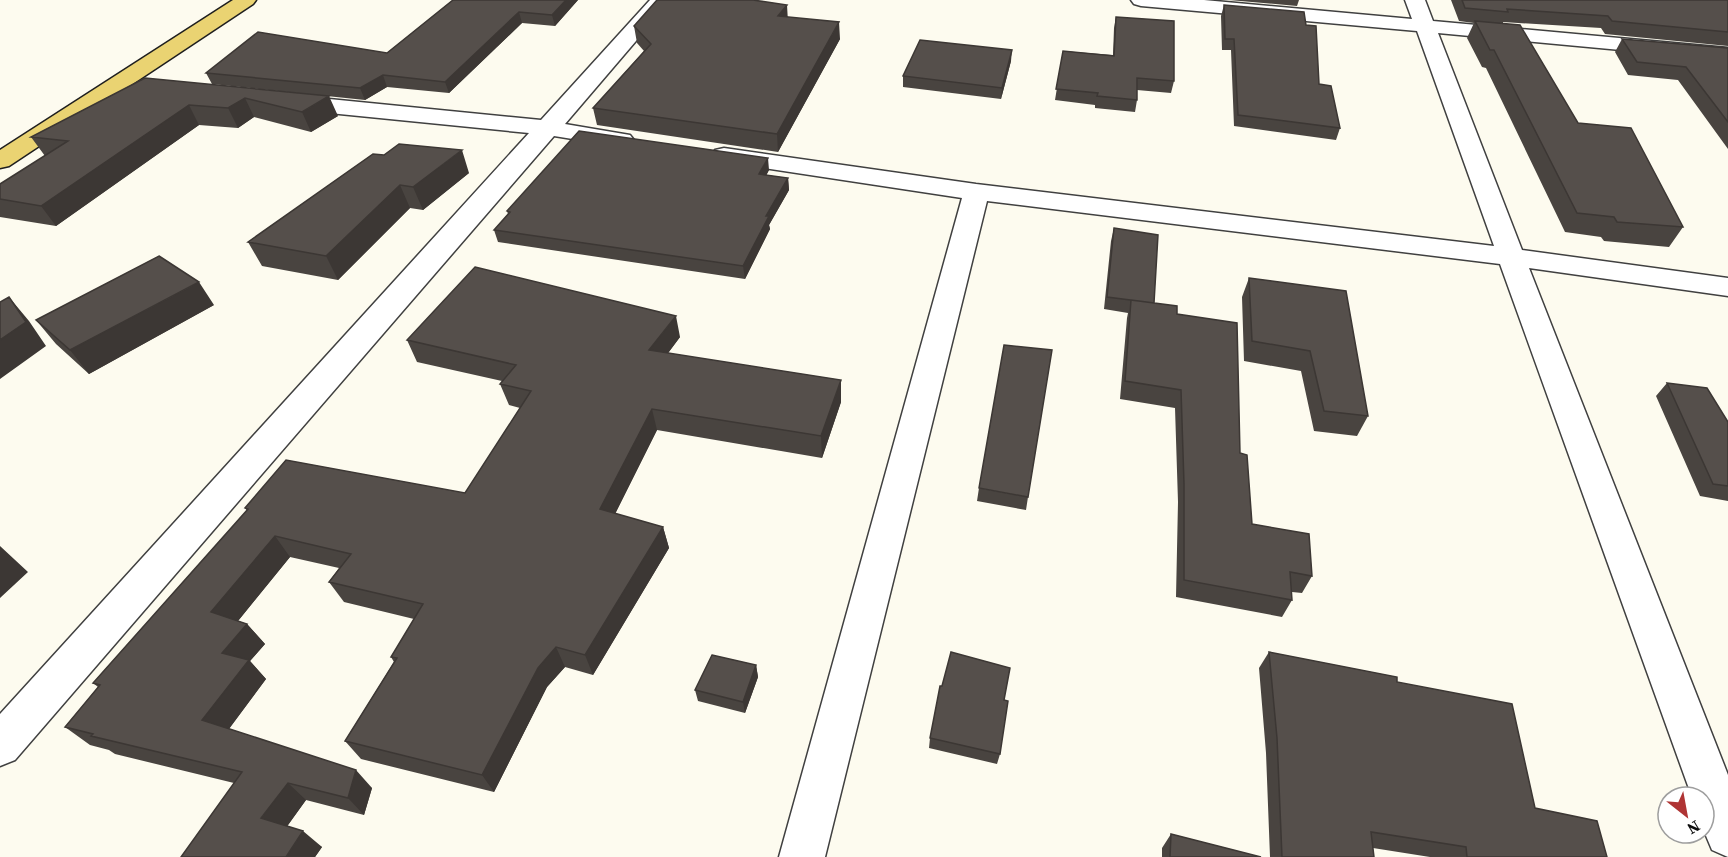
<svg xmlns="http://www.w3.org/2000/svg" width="1728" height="857" font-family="'Source Serif 4',serif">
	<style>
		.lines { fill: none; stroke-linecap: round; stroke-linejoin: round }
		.minor-casing { stroke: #404040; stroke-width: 3 }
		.primary-casing { stroke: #1e1e1e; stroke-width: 3 }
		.minor { fill: #fff; fill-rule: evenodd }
		.primary { fill: #ead372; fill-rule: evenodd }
		.wall { fill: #494440 }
		.shaded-wall { fill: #3c3734 }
		.building { fill: #554f4b; stroke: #3c3734; stroke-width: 1.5 }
	</style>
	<rect width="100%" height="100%" fill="#fdfbef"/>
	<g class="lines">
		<g class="minor-casing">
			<path id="minor" d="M650,0H671L565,124L630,135L634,140L630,145L622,147L554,136L15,760L0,766V714L529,133L289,109L281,107L278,102L281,97L289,95L541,120Z
				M1131,0H1204L1412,19L1405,0H1425L1433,21L1728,48V60L1438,33L1522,250L1728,278V296L1529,268L1728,775V857L1712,850L1704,831V797H1692L1500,264L987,201L825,857H779L962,198L724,162L715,160L712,155L715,150L724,148L976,184L1494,246L1417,31L1141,6L1134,4Z"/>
		</g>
		<g class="primary-casing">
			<path id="primary" d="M233,0H256L253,4L9,166L0,168V150Z"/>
		</g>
		<use href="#minor" class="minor"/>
		<use href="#primary" class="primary"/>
	</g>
	<path class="wall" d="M453,0H578L555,26L522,23L449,93L387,87L365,100L212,84L206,73L387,53Z
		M1229,0H1299L1297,6Z
		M1451,0H1728V46L1605,34L1601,28L1503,22V23L1578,123L1683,227L1669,247L1604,241L1601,237L1565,232L1486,68L1482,67L1467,38L1474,23L1459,21Z
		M1224,5L1319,84L1340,128L1336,140L1234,126L1231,50H1222L1221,16Z
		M788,17L840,39L778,152L597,125L593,108L644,51L637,43L634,26Z
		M1116,17L1174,81L1171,93L1137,90V100L1135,112L1095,108V105L1055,100L1063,51L1113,55L1114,28Z
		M1622,39L1728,48V149L1678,80L1628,75L1615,52Z
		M1011,61L1001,99L903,87V76Z
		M145,78L338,116L311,132L254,117L238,128L199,125L56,226L0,217V184L45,156L31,137Z
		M373,154L469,173L423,210L410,208L338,280L262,266L248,242Z
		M769,170L766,175L788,178L789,190L769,225L770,229L745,279L498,242L494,230L508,214L507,211Z
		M1114,228L1154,303L1177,314L1240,453L1252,524L1312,576L1302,593L1292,592V600L1282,617L1176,597L1178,502L1175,408L1120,399L1127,318L1128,313L1104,309L1111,241Z
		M1249,278L1368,416L1357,436L1314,431L1301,371L1244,361L1242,297Z
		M214,305L89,374L56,344L36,320Z
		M680,337L668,353L841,402L822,458L657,430L615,514L663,527L669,548L593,675L565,667L547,687L494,792L361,759L345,741L394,662L391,657L414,619L344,602L329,582L339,568L290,557L238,621L247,624L265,644L250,661L266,679L229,729L372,788L364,815L306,800L287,826L322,847L315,857L234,783L115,754L109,750L90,745L65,727L98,687L93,683L247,511L245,508L465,493L520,408L509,405L500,384L502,381L417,362L407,340Z
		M1667,383L1728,422V501L1700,496L1656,396Z
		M979,488L1028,497L1026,510L977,501Z
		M1269,652L1397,682L1535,808L1607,857H1430L1373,848L1374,857H1270L1266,753L1259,668Z
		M756,665L758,677L745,713L698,701L695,690Z
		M1004,700L1000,754L997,764L929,748L930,738Z
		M1171,834L1261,857H1162V848Z"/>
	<path class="shaded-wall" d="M566,0H578L555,26L552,15Z
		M787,5L788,22L778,16Z
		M519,12L522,23L449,93L445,82Z
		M839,22L840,39L778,152L777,134Z
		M1012,50L1011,61L1001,99L1002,88Z
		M383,75L387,87L365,100L360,88Z
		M329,96L338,116L311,132L302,112Z
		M245,98L254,117L238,128L228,108Z
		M189,105L199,125L56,226L41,206Z
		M462,150L469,173L423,210L413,187Z
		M768,158L769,170L761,186L759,174Z
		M788,178L789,190L769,225L770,229L745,279L743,266L766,216Z
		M400,185L410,208L338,280L326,256Z
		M199,282L214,305L89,374L70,350Z
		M9,297L29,321L46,346L0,379V340Z
		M676,316L680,337L654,372L649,350Z
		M841,380V402L822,458L821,436Z
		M652,409L657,430L607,530L600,509Z
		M663,527L669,548L593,675L585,655Z
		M275,536L290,557L229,632L211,612Z
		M0,546L28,572L0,598Z
		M247,624L265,644L250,661L266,679L222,738L202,720L222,653Z
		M556,647L565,667L547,687L494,792L482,775L538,668Z
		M756,665L758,677L745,713L743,702Z
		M356,770L372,788L364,815L348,798Z
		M288,783L306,800L281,835L261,818Z
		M303,831L322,847L315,857H286Z"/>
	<path class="building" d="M453,0H566L552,15L519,12L445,82L383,75L360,88L206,73L258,32L387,53Z
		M657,0H753L787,5L778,16L839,22L777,134L593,108L651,44L634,26Z
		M1462,0H1728V32L1612,21L1608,16L1507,9L1508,12L1465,8Z
		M1224,5L1304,12L1306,25L1316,26L1319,84L1331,86L1340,128L1238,115L1234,39H1225Z
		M1116,17L1174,21V81L1137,78V100L1097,96L1098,93L1056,89L1063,51L1114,56Z
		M1475,21L1520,25L1578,123L1631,128L1683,227L1617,222L1614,217L1577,213L1494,50H1490Z
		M1622,39L1728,48V122L1686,67L1637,62Z
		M920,40L1012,50L1002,88L903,76Z
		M145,78L329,96L302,112L245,98L228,108L189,105L41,206L0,199V184L68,141L31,137Z
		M579,131L768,158L759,174L788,178L766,216H769L743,266L494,230L510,212L507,211Z
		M399,144L462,150L413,187L400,185L326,256L248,242L373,154L384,155Z
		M1114,228L1158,235L1154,303L1107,297Z
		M159,256L199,282L70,350L36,320Z
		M475,267L676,316L649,350L841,380L821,436L652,409L600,509L663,527L585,655L556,647L538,668L482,775L345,741L397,658L391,657L423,604L329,582L351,554L275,536L211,612L247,624L222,653L249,660L202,720L356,770L348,798L288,783L261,818L303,831L286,857H181L242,772L91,736L93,734L65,727L100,685L93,683L248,509L245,508L286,460L465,493L531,391L500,384L516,365L407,340Z
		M1249,278L1346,291L1368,416L1324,411L1310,351L1252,341Z
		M9,297L26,322L0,340V302Z
		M1131,300L1177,306V314L1237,323L1240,453L1247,455L1252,524L1309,534L1312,576L1290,572L1292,600L1184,580V484L1181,390L1125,381Z
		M1004,345L1052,350L1028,497L979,488Z
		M1667,383L1707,388L1728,422V486L1713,484Z
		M951,652L1010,668L1004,700L1008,701L1000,754L930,738L940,686H942Z
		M1269,652L1397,677V682L1512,704L1535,808L1597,821L1607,857H1467L1466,847L1371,832L1374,857H1282L1277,738Z
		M712,655L756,665L743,702L695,690Z
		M1171,834L1261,857H1170Z"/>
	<g transform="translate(1686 815) rotate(149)"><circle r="28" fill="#ffffff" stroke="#9e9e9e" stroke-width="1.5"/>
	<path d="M0-4.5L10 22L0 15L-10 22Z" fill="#af3434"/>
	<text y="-9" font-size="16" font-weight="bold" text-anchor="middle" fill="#0d0d0d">N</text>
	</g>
</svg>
